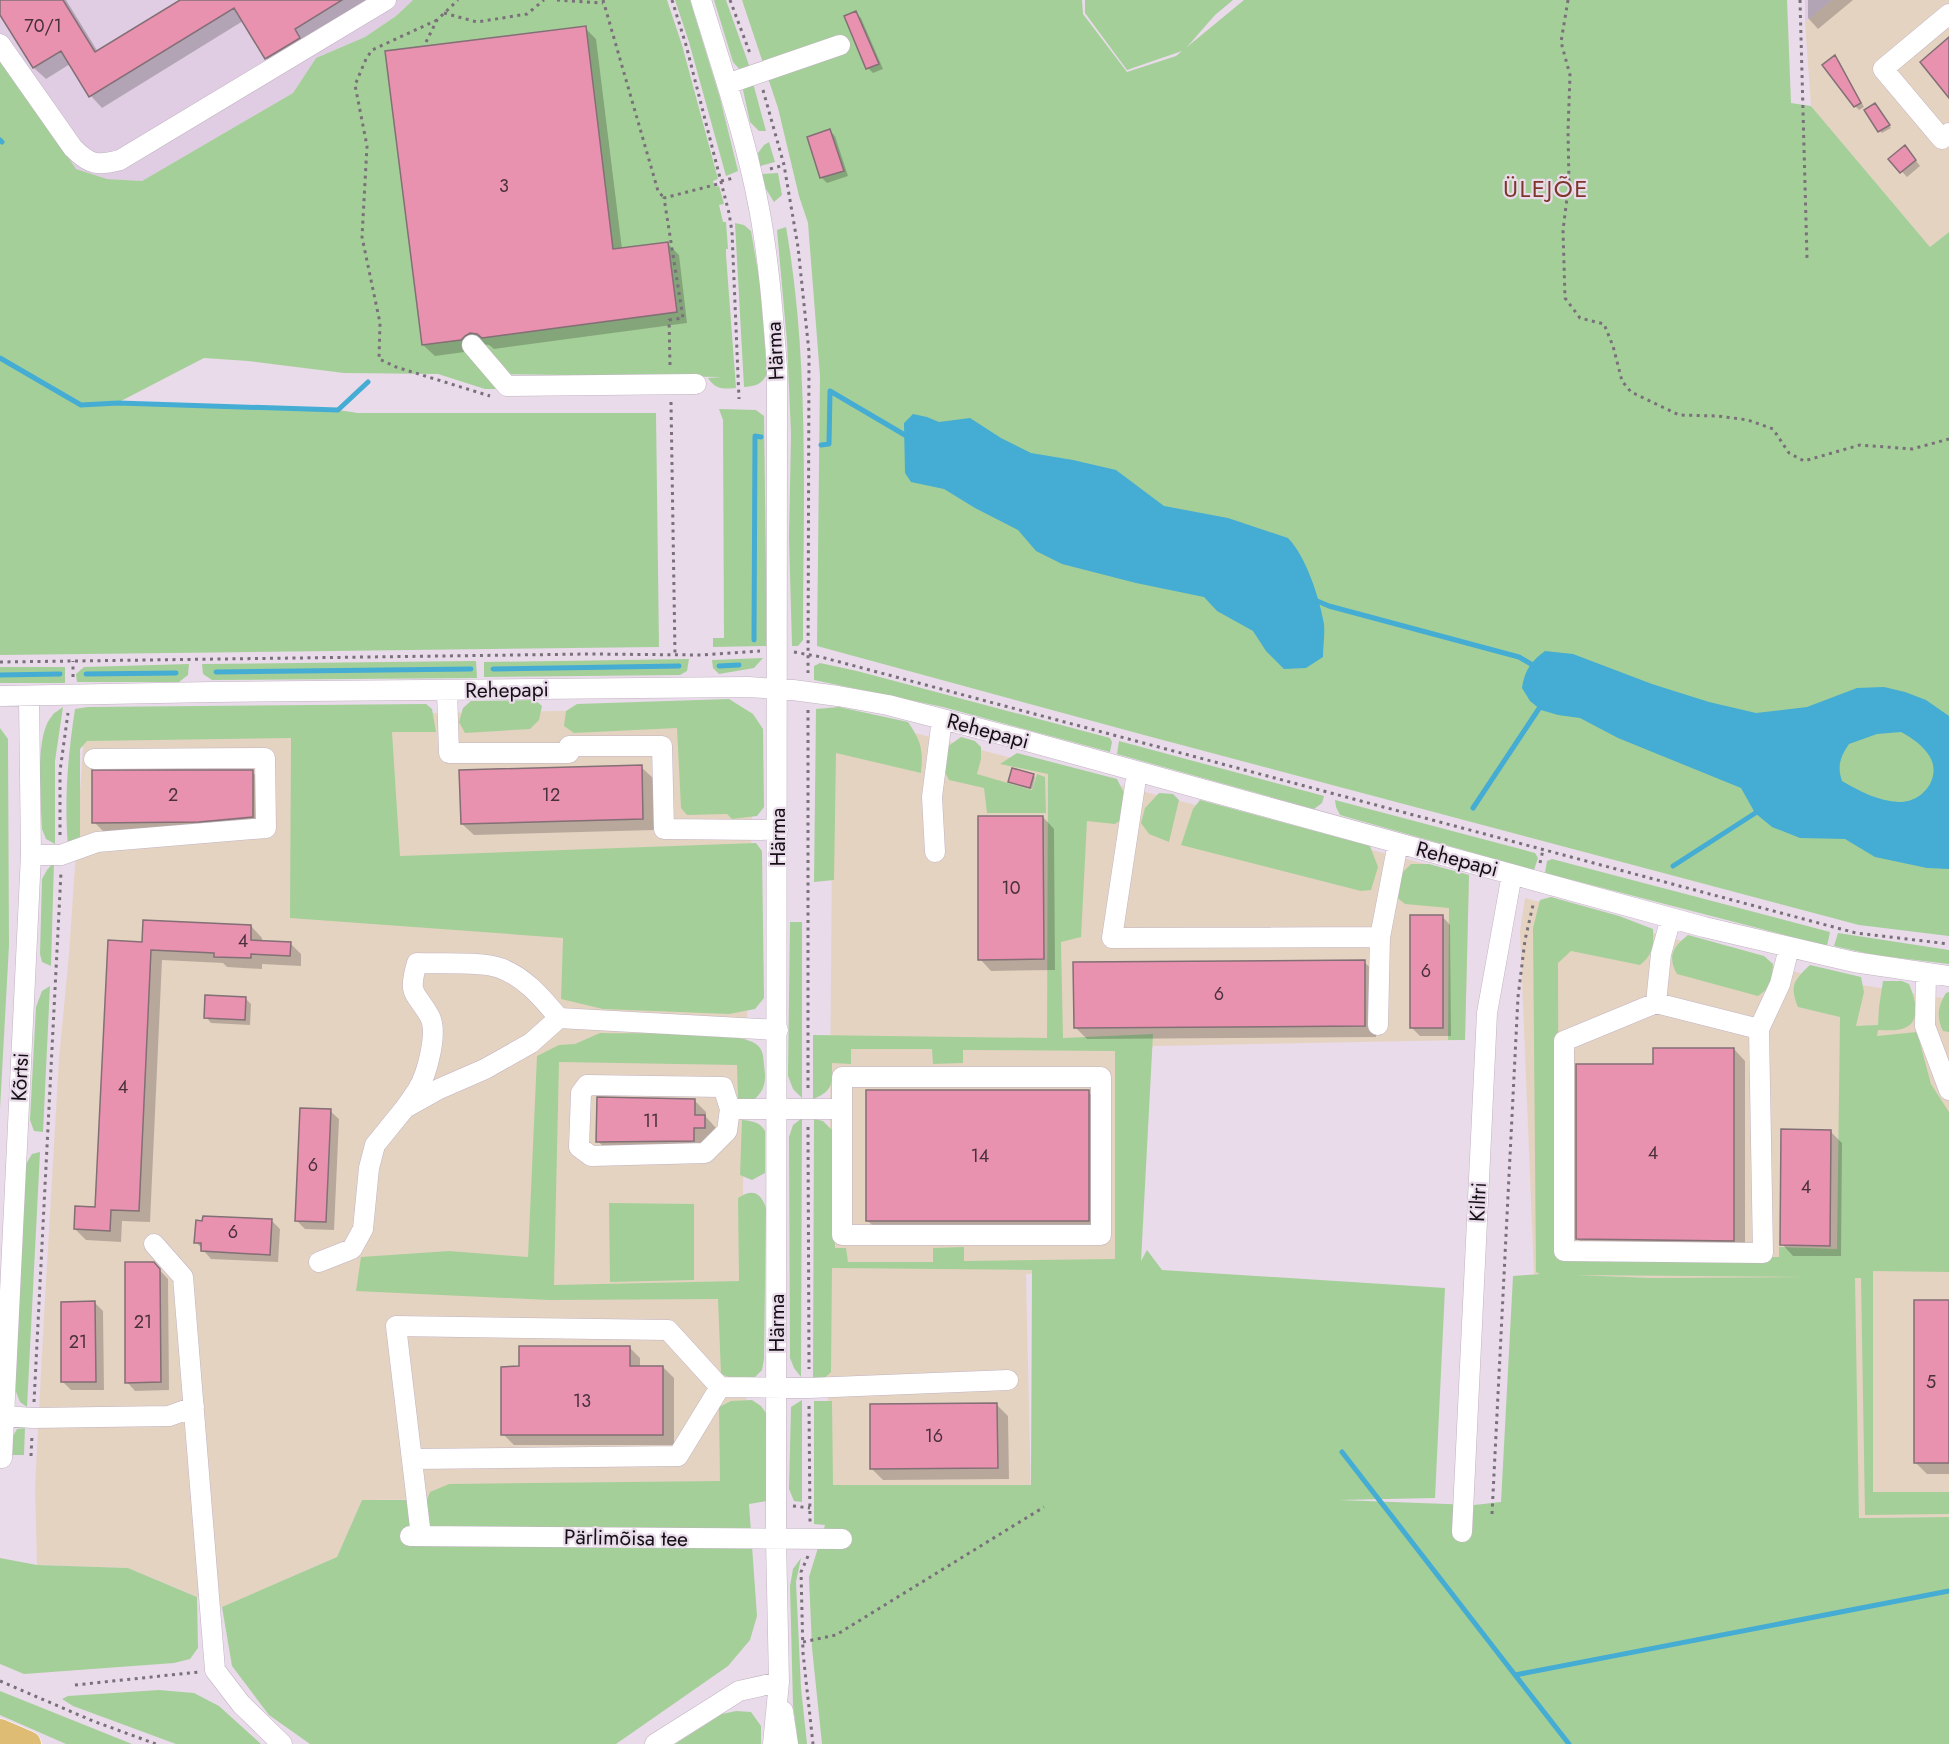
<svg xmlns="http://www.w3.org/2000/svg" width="1949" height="1744" font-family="Jost,sans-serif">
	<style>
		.built { fill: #e0cde3 }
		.industrial { fill: #e5d3c2 }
		.green { fill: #a5cf99; fill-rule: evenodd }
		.water { fill: #45acd3; fill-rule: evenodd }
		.shadow { fill: #0003 }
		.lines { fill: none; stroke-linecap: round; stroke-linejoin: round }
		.stream { stroke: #45acd3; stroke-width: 5 }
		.building { fill: #e892b0; stroke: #836f75; stroke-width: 1.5 }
		.minor-casing { stroke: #c1b3c2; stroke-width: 21 }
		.major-casing { stroke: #fff; stroke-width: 27 }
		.path { stroke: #79707a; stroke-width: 3; stroke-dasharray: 3 4.5; stroke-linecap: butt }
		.minor { stroke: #fff; stroke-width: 20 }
		.major { stroke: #debc74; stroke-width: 26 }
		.labels { text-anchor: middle; stroke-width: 4.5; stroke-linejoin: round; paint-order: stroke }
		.number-label { font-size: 18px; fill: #49303b }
		.street-label { font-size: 21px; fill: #140f14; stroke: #e9dbea }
		.quarter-label { font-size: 24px; letter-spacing: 1.5px; fill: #7c362b; stroke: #e9dbea }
	</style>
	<rect width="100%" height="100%" fill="#e9dbea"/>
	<path class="built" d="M0,0H413L396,16L365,37L316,58L293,93L142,181L107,179L76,169L0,55Z
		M1805,0H1832L1805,22Z"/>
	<path class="industrial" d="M1832,0H1949V232L1930,247L1811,106L1805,22Z
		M734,708L754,730L743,1185L748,1497L362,1500L337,1557L222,1607L128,1568L37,1565L35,1487L44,1316L59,1059L69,954L85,719Z
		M833,712L1469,875L1465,1040L1154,1046L1145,1052L1141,1263L1108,1270L1026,1274L1031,1501L827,1502Z
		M1525,898L1818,978L1949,999V1517L1859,1518L1854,1278H1652L1534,1274L1520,931Z"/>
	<path class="green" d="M413,0H667L682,45L718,179L713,181L715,187L719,186L724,204L719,205L723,222H726L728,249H726V255L736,388C723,389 716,390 708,378L722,377L490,374L502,389H485L438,374L344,373L248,361L204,358L119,402L338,410L358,413H656L659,647L0,655V55L76,169L107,179L142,181L293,93L316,58L365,37L396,16Z
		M675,0H690L720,98L738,171L726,176L689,42Z
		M714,0H726L750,68L741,71L733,62Z
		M742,0H1082L1083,14L1127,72L1176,56L1182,51L1127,70L1085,13V0H1233L1215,15L1187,47L1244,0H1787L1791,103L1811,106L1930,247L1949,232V936L1859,925L1144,735L817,646L820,376L808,223L799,196L778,108Z
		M753,83L766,131H759L750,122L743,90L748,84Z
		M769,142L775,162L760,166L758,153L764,145Z
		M778,173L782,195L774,202L766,189L762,174Z
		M735,223L744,225L751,231L760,283L767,374C762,384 756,386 744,387Z
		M786,227C810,363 803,503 803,640L798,646H792L789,538L791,434L787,342L777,230Z
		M719,409L756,410L764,416L767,646L713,647V638H724L723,420Z
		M763,658L754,668L719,674L713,668L712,660Z
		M689,659L687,671L680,675L484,677V662Z
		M476,661L477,678L212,680L203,674L202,664Z
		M820,663L857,671L1110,738L1112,742L1110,752L943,707L814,680V666Z
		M189,664L188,675L179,682H77L76,674L84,667Z
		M0,667H65V683H0Z
		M729,699L753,714L763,729L764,807L757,816L732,819L727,814L687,815L681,808L677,728L574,733L564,726L566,711L577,704Z
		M535,700L542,706L539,720L530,729L465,733L459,722L463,708L471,701Z
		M426,704L432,709L436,732H392L400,856L756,843L762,851L764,998L755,1009L729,1014L603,1009L561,999L563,938L290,918L291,738L87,741L80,749V839L68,846C64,800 68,754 75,709L88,707Z
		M63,707L55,761V844L46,839L42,829C41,802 34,735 52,716C54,712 60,710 63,707Z
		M839,707L908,722C922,743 923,749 921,773L836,753L834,880L814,882L816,709Z
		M0,728L8,739L9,945L0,1109Z
		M961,737L975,741L981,747V759L977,774L1032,790L1037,774L1045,777L1046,813H987L984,788L949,780L944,770L947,747Z
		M1119,741L1324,796L1322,803L1314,809L1117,754Z
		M1017,753L1117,779L1126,797L1121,820L1115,824L1087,821L1081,937L1061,942L1063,1038L1153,1034L1141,1261L1147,1250L1162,1270L1445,1288L1435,1498L1339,1500L1474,1505L1501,1502L1513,1276L1540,1274L1536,1272L1533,928L1540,900L1551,897L1619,916L1653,929C1654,945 1653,955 1640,965L1571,951L1558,963L1559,1259L1779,1257V1247L1837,1249L1840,1017L1798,1007C1789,986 1794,980 1810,965L1861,977L1864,992L1856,1026L1878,1025L1879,1007L1883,981H1902L1909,984C1915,998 1923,1023 1902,1029C1895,1031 1885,1030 1878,1030L1877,1036L1917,1032L1931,1084L1949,1112V1272L1873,1271V1492H1949V1514L1865,1515L1861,1278H1855L1859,1518L1949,1517V1744H822L812,1648L809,1577L825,1525L814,1524V1401H832L833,1485H1031L1032,1270L832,1268L831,1372L826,1377L813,1378L814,1119L823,1121L832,1130L835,1248H846L848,1262H933V1248L964,1247V1261L1115,1259V1051L963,1050V1063L933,1064L932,1049H851V1064L832,1063C832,1083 834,1091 813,1099V1035L1047,1038L1048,774L1000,764ZM1575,1275L1805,1277H1806L1652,1278Z
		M1159,793L1173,794L1179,800L1169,842L1149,834L1141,823L1145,808Z
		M1200,800L1370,846L1378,867L1371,890L1361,891L1181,845L1193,809Z
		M1335,800L1535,853L1538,858L1534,870L1340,815L1336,807Z
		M1552,859L1830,932L1827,946L1545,873L1547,861Z
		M54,862L51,966L42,962L40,954L42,879L47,870Z
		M1411,864H1429L1469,875L1465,1040H1448L1449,908L1405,904L1395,896L1399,876Z
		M790,922H802V1098L793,1089L788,1076Z
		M1838,933L1949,950V964L1874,955L1834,946Z
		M1688,935L1764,956L1773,964L1771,986L1758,996L1677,974C1667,956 1673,947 1688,935Z
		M50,986L43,1132L34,1131L30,1120L36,1007L42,991Z
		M1949,992V1032L1943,1031C1936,1017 1938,1006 1946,993Z
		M600,1033C629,1034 739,1030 756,1044C764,1050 763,1057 764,1065C766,1080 766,1088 755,1099H738L737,1065L559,1062L554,1285L739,1281L738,1198C752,1189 760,1191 766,1208L764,1359L762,1370L755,1377L737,1380L721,1374L718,1299L549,1300L356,1291L361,1257L449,1251L528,1257L537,1056L559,1045L575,1044Z
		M802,1118L801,1377L794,1368L790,1358L789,1137L793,1125Z
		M742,1120C752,1121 760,1122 765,1131V1173L752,1180L740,1175Z
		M40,1152L27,1407L20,1402L14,1387L26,1164L32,1154Z
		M609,1203L694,1204V1280L610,1282Z
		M752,1400L761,1406L766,1413L767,1501L749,1504L757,1616L750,1640L728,1666L616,1744H310L269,1715L232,1666L222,1607L337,1557L362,1500H427L430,1492L449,1484L720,1481L719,1407L731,1401Z
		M802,1400V1502L794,1501L789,1489L791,1407Z
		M25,1428L24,1455H11L12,1438L17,1429Z
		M0,1558L37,1565L128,1568L197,1597L198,1648L190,1659L174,1663L24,1674L0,1664Z
		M801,1558L796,1582L801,1688L807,1744H798L793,1705L790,1586L793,1569Z
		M159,1690L194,1693L219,1706L261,1744H176L73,1706L62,1699L68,1696Z
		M0,1691L132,1744H66L0,1715Z
		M736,1711L751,1712L761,1726V1744H675L722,1714Z"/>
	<path class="water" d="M913,414L927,417L939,422L970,418L1001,438L1031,453L1073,460L1116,470L1164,506L1228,518L1288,538C1306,556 1320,600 1324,624C1325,635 1323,647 1323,657L1306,668L1284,669L1266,651L1253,631L1217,611L1204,597L1136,583L1062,564L1036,551L1018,530L975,508L944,489L911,482L905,473L904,423Z
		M1545,651L1573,654L1652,684L1709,702L1756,713L1807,707L1857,688L1884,687L1905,692L1926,700L1949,716V869L1927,868L1875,857L1845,839L1800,838L1772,827L1755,813L1741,788L1618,738L1580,718L1558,715L1541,710L1530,701L1522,688C1524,672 1531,661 1545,651ZM1901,732C1912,738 1923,745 1930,757C1942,778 1922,803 1899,802C1878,801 1859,791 1842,781C1837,766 1840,757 1849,744L1877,734Z"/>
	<path class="shadow" d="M0,0H66L98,52L182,0H371L277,69L266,58L243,21L102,108L91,96L70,64L46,79L34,68L0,12Z
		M1808,0H1853L1818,29L1808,18Z
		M856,13L861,18L883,69L873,73L868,68Z
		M585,28L596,39L622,249L668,244L679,255L687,323L494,349L489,345L482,344L472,351L435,356L423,345Z
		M1835,57L1839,61L1864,107L1859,110L1855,106Z
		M1877,107L1891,128L1882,133L1880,131Z
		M830,131L835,136L848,176L827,183L822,178L809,138Z
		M1910,153L1920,166L1907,177L1890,159Z
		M641,767L653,778L654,830L474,835L462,824Z
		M252,772L264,783V828L105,833L94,822Z
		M1033,775L1035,777L1032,789L1010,782Z
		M1043,817L1054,829L1055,970L991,971L980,959Z
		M1442,916L1450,925L1451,1036H1420L1411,1027Z
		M251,926L262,938V942L290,943L301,954V966L262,964V969L227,967L223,963L162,960L150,1222L122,1221L121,1242L86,1240L75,1229L96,1209L144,943Z
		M1364,962L1376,973V1037L1087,1039L1075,1027Z
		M246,999L251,1004L250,1025L211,1023L206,1017Z
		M1734,1049L1745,1061V1252L1589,1250L1578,1239L1654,1066Z
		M1088,1092L1100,1103V1232H879L868,1221Z
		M694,1100L706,1112V1117L716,1128V1139H705V1152L609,1153L598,1141Z
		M330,1111L339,1119L334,1230L305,1229L296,1220Z
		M1830,1131L1842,1143L1841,1256H1793L1782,1244Z
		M271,1220L280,1229L278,1262L211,1259L196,1242Z
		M153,1263L168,1279L169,1390L135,1391L127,1382Z
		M1949,1302V1474H1927L1915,1462Z
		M95,1303L103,1311L104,1390H71L63,1382Z
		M629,1347L640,1358V1367H663L674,1378V1445H514L503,1434L520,1368Z
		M997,1405L1008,1416L1009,1479L883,1480L871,1468Z"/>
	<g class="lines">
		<path class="stream" d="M0,140L2,142
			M0,358L81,405L118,403L338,410L368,382
			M821,445L829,444L830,391L910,438
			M1310,598L1329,606L1519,657L1536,667
			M754,640L755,436L761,437
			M719,666L739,665
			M493,669L679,666
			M216,672L471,669
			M86,674L176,673
			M0,675L60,674
			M1473,808L1542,704
			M1673,866L1760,810
			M1342,1452L1515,1675L1949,1591
			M1515,1675L1569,1744"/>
	</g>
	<path class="building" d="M0,0H63L95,52L180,0H342L295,29L300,38L265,59L234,8L89,97L61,51L33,68L0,15Z
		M856,11L879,64L866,69L844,16Z
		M586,26L613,249L668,242L677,312L482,338L477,334L470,333L465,336L461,340L422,345L385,51Z
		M1949,37V98L1920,62Z
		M1835,55L1861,103L1854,107L1822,65Z
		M1875,103L1890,125L1878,132L1864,110Z
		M830,129L844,171L820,178L807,137Z
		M1905,145L1916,160L1900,173L1888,159Z
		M642,765L643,819L461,824L459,770Z
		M1012,768L1034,774L1030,788L1008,782Z
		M92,770H253V817L199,822L92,823Z
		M978,816H1043L1044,959L978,960Z
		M1410,915H1443V1028H1410Z
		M143,920L251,925V940L291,942L290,956L251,954V958L214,957V953L151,950L139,1211L111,1210L110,1231L74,1229L75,1206L95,1207L108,940L142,942Z
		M1365,960V1026L1074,1028L1073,962Z
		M205,995L246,997L245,1020L204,1018Z
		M1653,1048H1734V1241L1576,1239V1064H1653Z
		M866,1090H1089V1221H866Z
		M597,1097L695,1099V1115H705V1128H694V1141L596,1142Z
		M300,1108L331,1109L326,1222L295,1221Z
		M1781,1129L1831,1130L1830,1246L1780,1245Z
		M203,1216L272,1219L270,1255L201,1251V1243H194L196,1220L202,1221Z
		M125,1262H154L160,1269L161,1382L125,1383Z
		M1914,1300H1949V1463H1914Z
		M95,1301L96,1382H61V1302Z
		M519,1346H630V1366H663V1435H501V1367L519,1366Z
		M997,1403L998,1468L870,1469V1404Z"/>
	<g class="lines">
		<g class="minor-casing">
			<path id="minor" d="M701,0C722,69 746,138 759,208C769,261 773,315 777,368L776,1539L779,1682L773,1744
				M1949,14L1883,69L1942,139L1949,133
				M0,44L73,148C90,165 97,166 120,160L386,0
				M727,84L840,45
				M472,345L507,386L696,384
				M447,690L449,753H569V746H662L664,829L778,830
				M0,696L213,692L748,687L793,690L838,696L888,705L1027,741L1704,927L1854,962L1949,976
				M1137,772L1112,938L1380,937L1378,1025
				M935,852L932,797L942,719
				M31,855H61L97,842L266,828L265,758L94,759
				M1380,937L1398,843
				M1926,973L1925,1026L1949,1090
				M1656,1003L1564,1041V1251L1763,1253L1759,1029L1656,1003L1661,954L1671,918
				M559,1018L778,1030
				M1759,1029L1780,984L1789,948
				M730,1109L727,1131L705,1153L591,1156L579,1147L581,1093L587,1085L723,1087L730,1109H842V1077H1101V1235H842V1109
				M154,1244L183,1277L215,1670L241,1704L282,1744
				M319,1262L352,1249L363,1229L369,1168L375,1145L405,1108L439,1089L485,1069L531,1043L559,1018C542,998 525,977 500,968C482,961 437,964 417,963C407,997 416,991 430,1017C438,1033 427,1074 418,1089C414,1096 409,1102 405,1108
				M4,1416L33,1418L169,1416L194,1407
				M2,1458L31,855L29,696
				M412,1459L678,1456L720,1387
				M1462,1532L1487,1013L1512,874
				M410,1536L842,1539
				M421,1536L396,1326L668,1330L720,1387L809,1388L1008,1380
				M783,1711L788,1744
				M655,1744L739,1691L779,1682"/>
		</g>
		<g class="major-casing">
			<path id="major" d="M0,1732L28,1744"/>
		</g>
		<path class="path" d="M557,0L603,3
			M603,0L658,191L664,198
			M672,0L686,45L729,213L732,232L739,399
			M730,0L751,56
			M1568,0L1561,42L1570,75L1568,131L1569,182L1563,230L1565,298L1580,318L1604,324L1613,346L1622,381L1631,392L1679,415L1718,416L1748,420L1773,429L1789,453L1804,461L1860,445L1912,449L1949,439
			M1800,0L1807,258
			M444,13L477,22L527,14L544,0
			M437,20L372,50L366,59L355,85L367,146L362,237L380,323L379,359L396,367L490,396
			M426,42L437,20L458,0
			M763,90L784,165L798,247L809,352L808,673
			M770,169L784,165
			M721,181L734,178
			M670,365L669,320L683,318L664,198L722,183
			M671,402L675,655
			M794,652L821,657L1856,933L1949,944
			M0,662L589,654L701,655L760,651
			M73,677V661
			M808,710V1090
			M60,835V771L68,713
			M1540,863L1543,850
			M808,1127L809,1369
			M34,1402L61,872
			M809,1406L810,1522
			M31,1456L32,1435
			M793,1506L810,1508
			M1492,1514L1518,997L1525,940L1533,905
			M808,1556L801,1572L803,1653L813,1744
			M803,1642L836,1635L1044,1507
			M0,1681L93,1721L156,1744
			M75,1685L199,1672"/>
		<use href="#minor" class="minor"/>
		<use href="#major" class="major"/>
	</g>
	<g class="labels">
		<g class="number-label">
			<text x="43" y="32">70/1</text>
			<text x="504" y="192">3</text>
			<text x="173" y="801">2</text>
			<text x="551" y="801">12</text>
			<text x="1011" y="894">10</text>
			<text x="243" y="947">4</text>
			<text x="1426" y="977">6</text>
			<text x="1219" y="1000">6</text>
			<text x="123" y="1093">4</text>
			<text x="651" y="1127">11</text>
			<text x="1653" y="1159">4</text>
			<text x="980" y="1162">14</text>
			<text x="313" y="1171">6</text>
			<text x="1806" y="1193">4</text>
			<text x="233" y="1238">6</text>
			<text x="143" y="1328">21</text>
			<text x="78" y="1348">21</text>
			<text x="1931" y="1388">5</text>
			<text x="582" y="1407">13</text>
			<text x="934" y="1442">16</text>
		</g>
		<g class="street-label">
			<text transform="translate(775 351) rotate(-93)" y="7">Härma</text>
			<text transform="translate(507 690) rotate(-1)" y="7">Rehepapi</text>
			<text transform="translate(988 731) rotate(15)" y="7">Rehepapi</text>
			<text transform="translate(778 837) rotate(-90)" y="7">Härma</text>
			<text transform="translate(1457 859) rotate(15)" y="7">Rehepapi</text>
			<text transform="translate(20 1077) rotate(-87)" y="7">Kõrtsi</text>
			<text transform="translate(1478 1202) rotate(-87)" y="7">Kiltri</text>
			<text transform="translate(777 1323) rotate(-90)" y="7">Härma</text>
			<text transform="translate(626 1538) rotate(1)" y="7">Pärlimõisa tee</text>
		</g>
		<g class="quarter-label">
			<text x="1546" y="197">ÜLEJÕE</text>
		</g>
	</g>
</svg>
